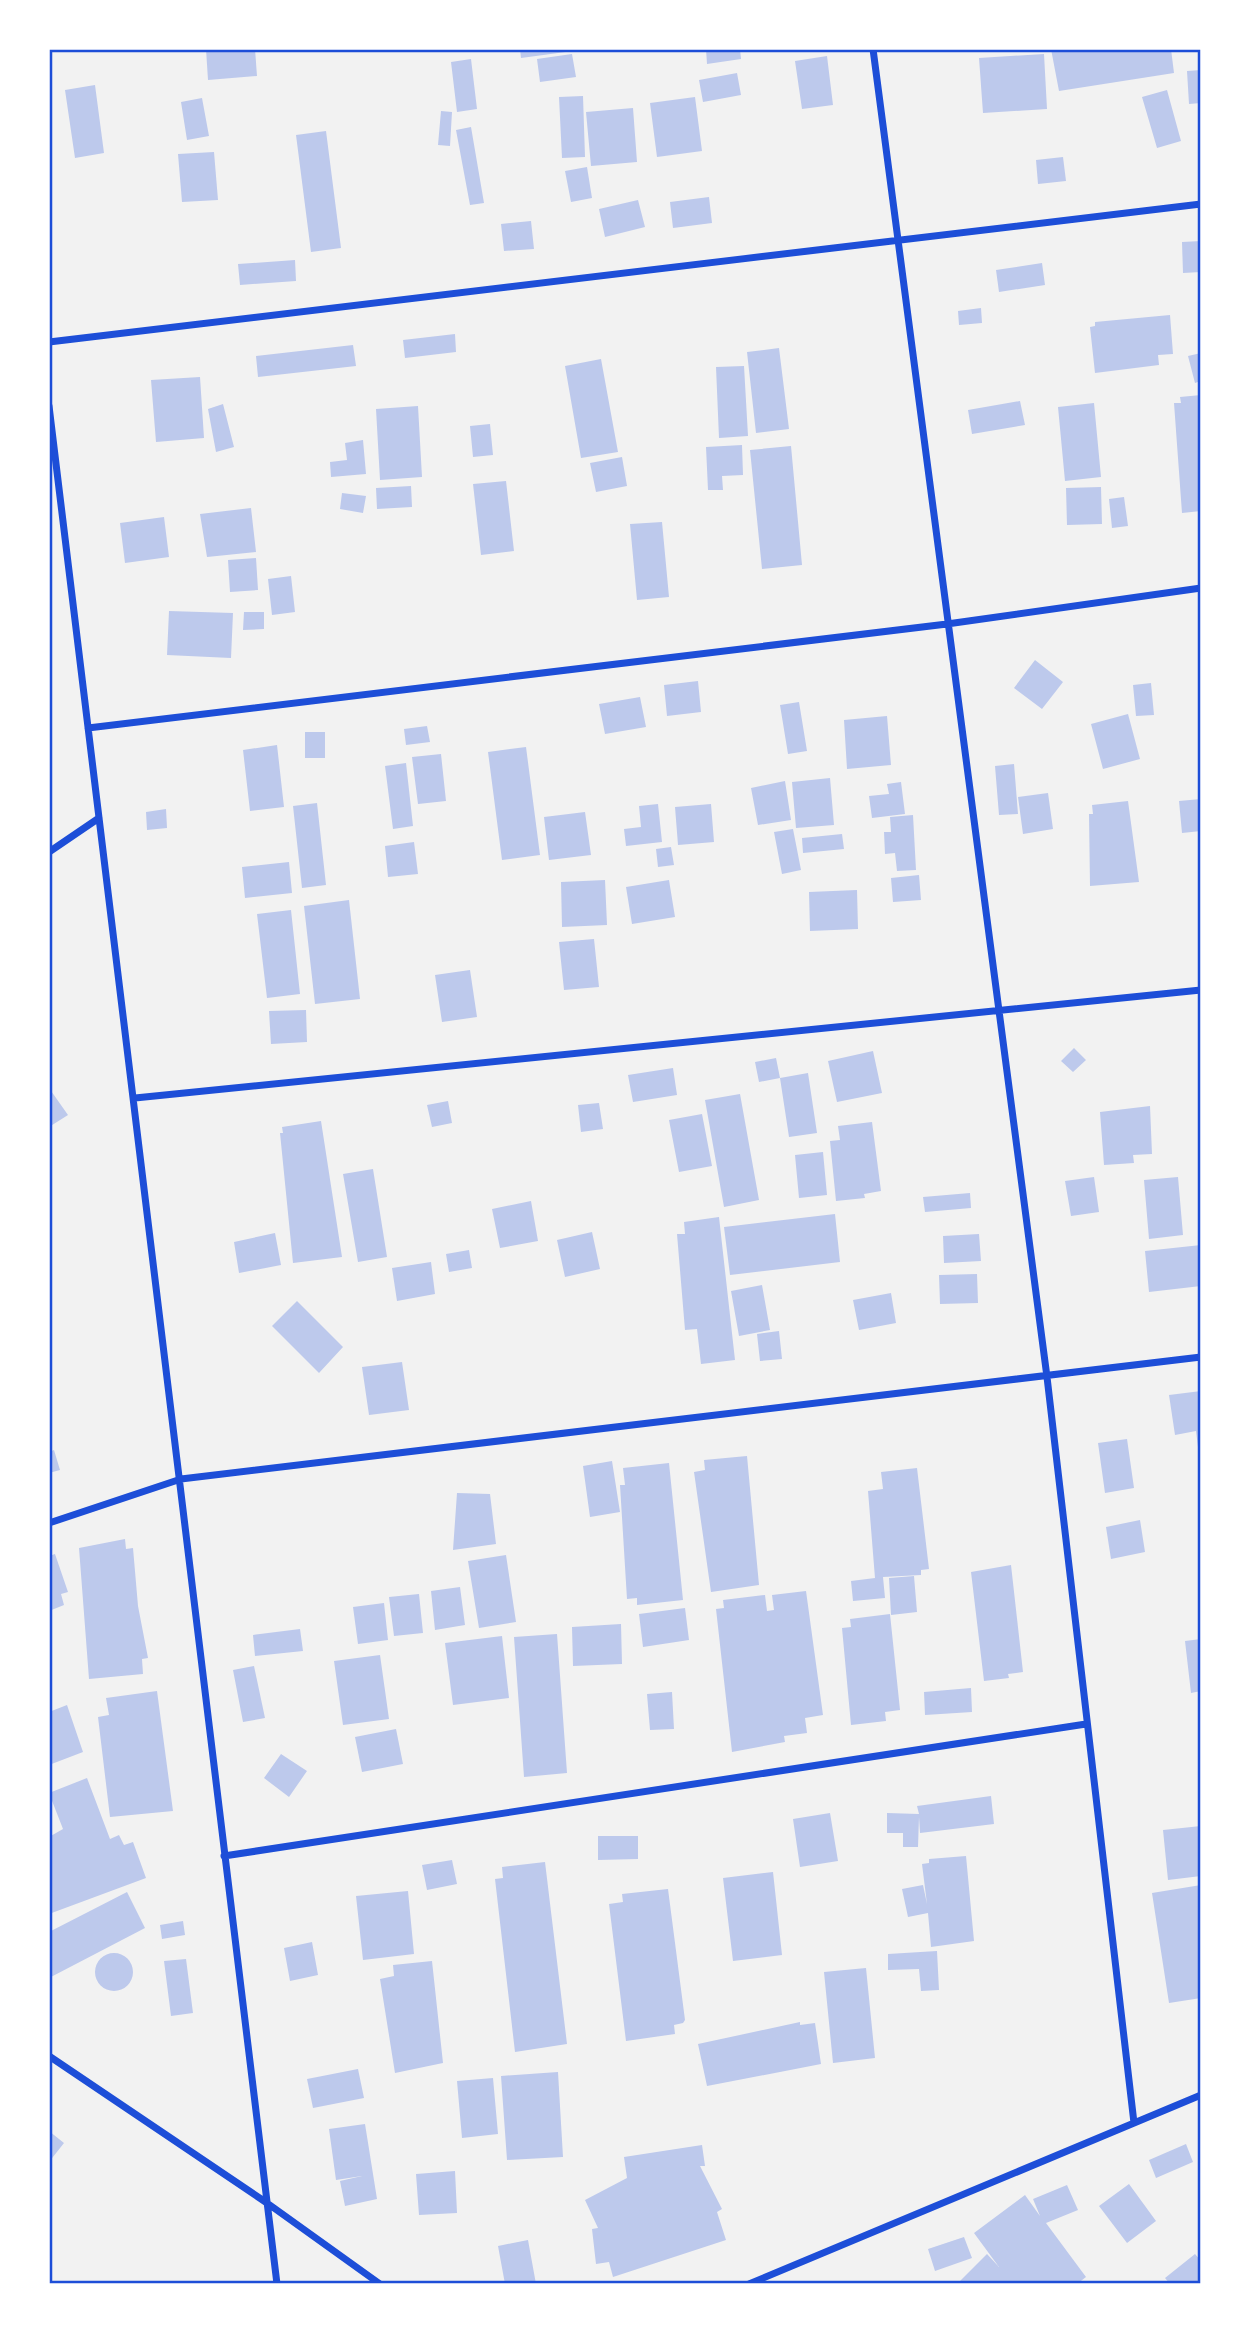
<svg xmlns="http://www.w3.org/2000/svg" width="1250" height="2333" font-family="Commissioner,sans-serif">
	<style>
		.building { fill: #bdc9ec }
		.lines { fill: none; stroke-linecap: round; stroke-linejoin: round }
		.minor { stroke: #1d4ed8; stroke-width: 7 }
		.neatline { fill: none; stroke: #1d4ed8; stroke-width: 2.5 }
	</style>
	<rect width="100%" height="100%" fill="#f2f2f2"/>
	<path class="building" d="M206,49H255L257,76L208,80Z
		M520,49H573V51L521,58Z
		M706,49H740L741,59L707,64Z
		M1051,49H1171L1174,73L1059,91Z
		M572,54L576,77L540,82L537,59Z
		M1044,54L1047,109L983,113L979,58Z
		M827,56L833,105L802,109L795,61Z
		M471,59L477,109L457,112L451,62Z
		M1201,70V103L1189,104L1187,71Z
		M737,73L741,95L703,102L699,80Z
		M95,85L104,153L75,158L65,90Z
		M1167,90L1181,141L1157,148L1142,97Z
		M583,96L585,157L562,158L559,97Z
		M695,97L702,151L657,157L650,103Z
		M202,98L209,136L187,140L181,102Z
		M633,108L637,162L591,166L586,112Z
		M441,111L452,112L450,146L438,145Z
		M471,127L484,203L470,205L456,130Z
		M326,131L341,248L311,252L296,135Z
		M214,152L218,200L182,202L178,154Z
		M1063,157L1066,181L1038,184L1036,160Z
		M587,167L592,198L571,202L565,171Z
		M709,197L712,223L673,228L670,202Z
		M638,200L645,227L605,237L599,209Z
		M531,221L534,249L504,251L501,224Z
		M1201,241V272L1183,273L1182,242Z
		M295,260L296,281L240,285L238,264Z
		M1042,263L1045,285L999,292L996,270Z
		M981,308L982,323L959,325L958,311Z
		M1170,315L1173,354L1158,355L1159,365L1095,373L1090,327L1095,326V322Z
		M455,334L456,352L405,358L403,340Z
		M353,345L356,366L258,377L256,356Z
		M779,348L789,429L756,433L747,352Z
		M1201,353V381L1195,383L1188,356Z
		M601,359L618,452L581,458L565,366Z
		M744,366L748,436L719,438L716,367Z
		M200,377L204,438L156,442L151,380Z
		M1201,395V511L1182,513L1174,403H1181L1180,397Z
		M1020,401L1025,425L972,434L968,410Z
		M1094,403L1101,477L1065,481L1058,407Z
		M223,404L234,447L216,452L208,409Z
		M418,406L422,477L380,480L376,409Z
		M490,424L493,455L473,457L470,426Z
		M363,440L366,474L331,477L330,462L347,460L345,443Z
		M742,445L743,475L722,476L723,490H708L706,447Z
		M791,446L802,565L762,569L750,450Z
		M622,457L627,486L596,492L590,463Z
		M506,481L514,551L481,555L473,484Z
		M411,486L412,507L377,509L376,488Z
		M1101,487L1102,524L1067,525L1066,488Z
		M342,493L366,496L363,513L340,509Z
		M1124,497L1128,526L1112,528L1109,499Z
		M251,508L256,552L207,557L200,514Z
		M164,517L169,557L125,563L120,523Z
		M662,522L669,597L637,600L630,524Z
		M256,558L258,590L230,592L228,560Z
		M291,576L295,612L272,615L268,579Z
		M169,611L233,613L231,658L167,655Z
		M244,612H264V629L243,630Z
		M1035,660L1063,682L1042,709L1014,688Z
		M698,681L701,712L667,716L664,685Z
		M1151,683L1154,715L1136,716L1133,685Z
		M640,697L646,727L605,734L599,704Z
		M799,702L807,751L788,754L780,705Z
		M1128,714L1140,759L1103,769L1091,724Z
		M887,716L891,765L847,769L844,720Z
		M427,726L430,742L406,745L404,729Z
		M305,732H325V758H305Z
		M277,745L284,807L250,811L243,750Z
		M526,747L540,855L502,860L488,752Z
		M441,754L446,801L418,804L412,757Z
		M406,763L413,826L393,829L385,766Z
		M1014,764L1018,814L999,815L995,766Z
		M830,778L834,825L796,828L792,782Z
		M785,781L791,820L758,825L751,788Z
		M901,782L905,814L872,818L869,796L889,794L887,784Z
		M1048,793L1053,829L1023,834L1018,797Z
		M1201,799V831L1182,833L1179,801Z
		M1128,801L1139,882L1090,886L1089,814H1093L1092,805Z
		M317,803L326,885L302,888L293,806Z
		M658,804L662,842L626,846L624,829L641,827L639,806Z
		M711,804L714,842L678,845L675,807Z
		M166,809L167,828L147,830L146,812Z
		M585,812L591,855L549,860L544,817Z
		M913,815L916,870L897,871L895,853L885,854L884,832H891L890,817Z
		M793,829L801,870L782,874L774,832Z
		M842,834L844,849L803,853L802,838Z
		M414,842L418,874L388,877L385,846Z
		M671,847L674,865L658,867L656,849Z
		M289,862L292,893L245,898L242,867Z
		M919,875L921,900L893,902L891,878Z
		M605,880L607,925L562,927L561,882Z
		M669,880L675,917L632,924L626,887Z
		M857,890L858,929L810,931L809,892Z
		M349,900L360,999L315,1004L304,906Z
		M291,910L300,994L267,998L257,914Z
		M594,939L599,987L564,990L559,942Z
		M470,970L477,1017L442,1022L435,975Z
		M306,1010L307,1042L271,1044L269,1011Z
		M1074,1048L1086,1060L1073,1072L1061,1061Z
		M873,1051L882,1093L837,1102L828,1061Z
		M776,1058L780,1078L759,1082L755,1062Z
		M673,1068L677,1095L633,1102L628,1075Z
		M808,1073L817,1133L789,1137L780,1078Z
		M49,1088L68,1115L49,1127Z
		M740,1094L759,1200L724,1207L705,1100Z
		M448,1101L452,1123L432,1127L427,1105Z
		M599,1103L603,1129L581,1132L578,1105Z
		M1150,1106L1152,1154L1133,1155L1134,1163L1104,1165L1100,1112Z
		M702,1114L712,1166L679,1172L669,1120Z
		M321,1121L342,1257L293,1263L280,1133H283L282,1127Z
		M872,1122L881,1191L864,1194L865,1198L836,1201L830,1141L840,1140L838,1126Z
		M823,1152L827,1195L799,1198L795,1155Z
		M373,1169L387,1257L358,1262L343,1174Z
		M1094,1177L1099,1212L1071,1216L1065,1181Z
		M1178,1177L1183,1235L1149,1239L1144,1180Z
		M970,1193L971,1208L925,1212L923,1197Z
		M531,1201L538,1241L500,1248L492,1209Z
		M835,1214L840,1262L730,1275L724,1227Z
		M719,1217L735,1360L701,1364L697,1329L685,1330L677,1234H685L684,1222Z
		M592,1232L600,1269L565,1277L557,1240Z
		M275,1233L281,1265L239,1273L234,1242Z
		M979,1234L981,1261L944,1263L943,1236Z
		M1201,1245V1286L1149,1292L1145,1251Z
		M469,1250L472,1268L449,1272L446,1254Z
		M431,1262L435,1294L397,1301L392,1268Z
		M977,1274L978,1303L940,1304L939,1275Z
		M762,1285L770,1330L739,1336L731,1291Z
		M891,1293L896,1323L859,1330L853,1300Z
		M297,1301L343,1347L319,1373L272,1326Z
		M779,1331L782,1359L760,1361L757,1334Z
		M402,1362L409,1410L369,1415L362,1367Z
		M1201,1391V1455H1199L1196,1431L1175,1435L1169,1395Z
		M1127,1439L1134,1488L1105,1493L1098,1443Z
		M54,1450L60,1470L49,1473V1452Z
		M747,1456L759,1585L711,1592L694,1472L705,1470L704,1460Z
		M612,1461L620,1512L590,1517L583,1466Z
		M669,1463L683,1600L637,1605V1598L627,1599L620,1485H625L623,1468Z
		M917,1468L929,1569L921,1570V1575L883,1577L885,1598L853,1601L851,1581L875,1578L868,1491L883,1489L881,1472Z
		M457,1493L490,1494L496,1544L453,1550Z
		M1140,1520L1145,1552L1111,1559L1106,1527Z
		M125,1539L126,1549L133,1548L138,1606L148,1658L142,1659L143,1674L89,1679L79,1548Z
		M55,1554L68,1592L61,1594L64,1605L49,1611V1556Z
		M506,1555L516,1622L479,1628L468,1561Z
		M1011,1565L1023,1672L1008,1674L1009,1678L984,1681L971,1572Z
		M914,1576L917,1612L891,1615L889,1578Z
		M460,1587L465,1625L435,1630L431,1591Z
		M806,1591L823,1715L805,1718L807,1733L784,1736L785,1742L732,1752L716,1609L724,1608L723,1600L765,1595L767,1611L774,1610L772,1595Z
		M419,1594L423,1633L394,1636L389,1597Z
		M384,1603L388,1640L358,1644L353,1607Z
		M685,1608L689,1640L643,1647L639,1614Z
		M890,1614L900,1710L885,1712L886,1721L851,1725L842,1628L851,1627L850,1619Z
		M621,1624L622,1664L573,1666L572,1627Z
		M300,1629L303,1651L255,1656L253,1635Z
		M557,1634L567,1773L524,1777L514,1637Z
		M502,1636L509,1698L453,1705L445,1643Z
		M1201,1639V1691L1191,1693L1185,1641Z
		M380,1655L389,1719L343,1725L334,1661Z
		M254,1666L265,1718L243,1722L233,1670Z
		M971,1688L972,1712L925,1715L924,1692Z
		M157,1691L173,1811L110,1817L98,1717L109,1715L106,1698Z
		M672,1692L674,1729L650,1730L647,1694Z
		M67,1705L83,1752L49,1765V1712Z
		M396,1729L403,1764L362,1772L355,1737Z
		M281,1754L307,1771L289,1797L264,1778Z
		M87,1778L110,1839L119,1835L124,1845L133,1842L146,1878L49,1914V1837L63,1829L49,1793Z
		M991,1796L994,1824L920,1833L919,1817L918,1847H903V1833H887V1813L919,1814L917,1806Z
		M830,1813L838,1861L800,1867L793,1819Z
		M1201,1826V1876L1168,1880L1163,1830Z
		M598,1836H638V1859L598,1860Z
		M966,1856L974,1941L931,1947L928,1913L908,1917L902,1889L923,1885L927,1904L922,1864L929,1863V1859Z
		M452,1860L457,1884L427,1890L422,1865Z
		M545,1862L567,2044L515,2052L495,1879L503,1878L502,1867Z
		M773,1872L782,1955L733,1961L723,1878Z
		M1201,1885V1998L1169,2003L1152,1893Z
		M668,1889L685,2020L683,2023L674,2025L675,2034L626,2041L609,1904L623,1902L622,1894Z
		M408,1891L414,1954L363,1960L356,1896Z
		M127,1892L145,1928L49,1978V1932Z
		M183,1921L185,1935L162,1939L160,1925Z
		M312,1942L318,1975L290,1981L284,1948Z
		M937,1951L939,1990L921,1991L919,1969L888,1970V1954Z
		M95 1972a19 19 0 1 1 38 0a19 19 0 1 1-38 0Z
		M186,1959L193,2013L171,2016L164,1961Z
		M432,1961L443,2063L395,2073L380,1979L394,1976L393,1965Z
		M866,1968L875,2058L833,2063L824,1972Z
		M800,2022V2025L815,2023L821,2064L707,2086L698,2044Z
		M358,2069L364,2098L313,2108L307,2079Z
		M558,2072L563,2157L507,2160L501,2076Z
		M493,2078L498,2134L462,2138L457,2081Z
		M365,2124L377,2199L345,2206L340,2181L362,2176L336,2180L329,2129Z
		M49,2131L64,2143L49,2162Z
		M1186,2144L1193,2162L1156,2178L1149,2160Z
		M702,2145L705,2166H700L722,2209L717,2212L726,2240L613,2277L609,2262L596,2264L592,2229L598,2228L585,2200L627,2178L624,2157Z
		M455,2171L457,2213L419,2215L416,2174Z
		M1129,2184L1156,2221L1127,2243L1099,2206Z
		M1067,2185L1078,2210L1046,2223L1086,2277L1077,2284L959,2282L987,2254L999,2267L974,2233L1025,2195L1040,2216L1033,2199Z
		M964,2237L972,2258L935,2271L928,2249Z
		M528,2240L536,2284H505L498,2246Z
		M1195,2254L1201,2261V2284H1170L1165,2278Z"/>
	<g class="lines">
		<path class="minor" d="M873,49L1047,1377L1134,2123
			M49,342L1201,204
			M49,406L277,2284
			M88,728L947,624L1201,588
			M49,852L99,818
			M135,1098L1201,990
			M49,1523L181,1479L1201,1357
			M224,1856L1086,1724
			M49,2056L267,2203L380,2284
			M749,2284L1201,2095"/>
	</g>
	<rect width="1250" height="2333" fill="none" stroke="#ffffff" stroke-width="102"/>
	<rect x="51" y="51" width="1148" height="2231" class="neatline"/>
</svg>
